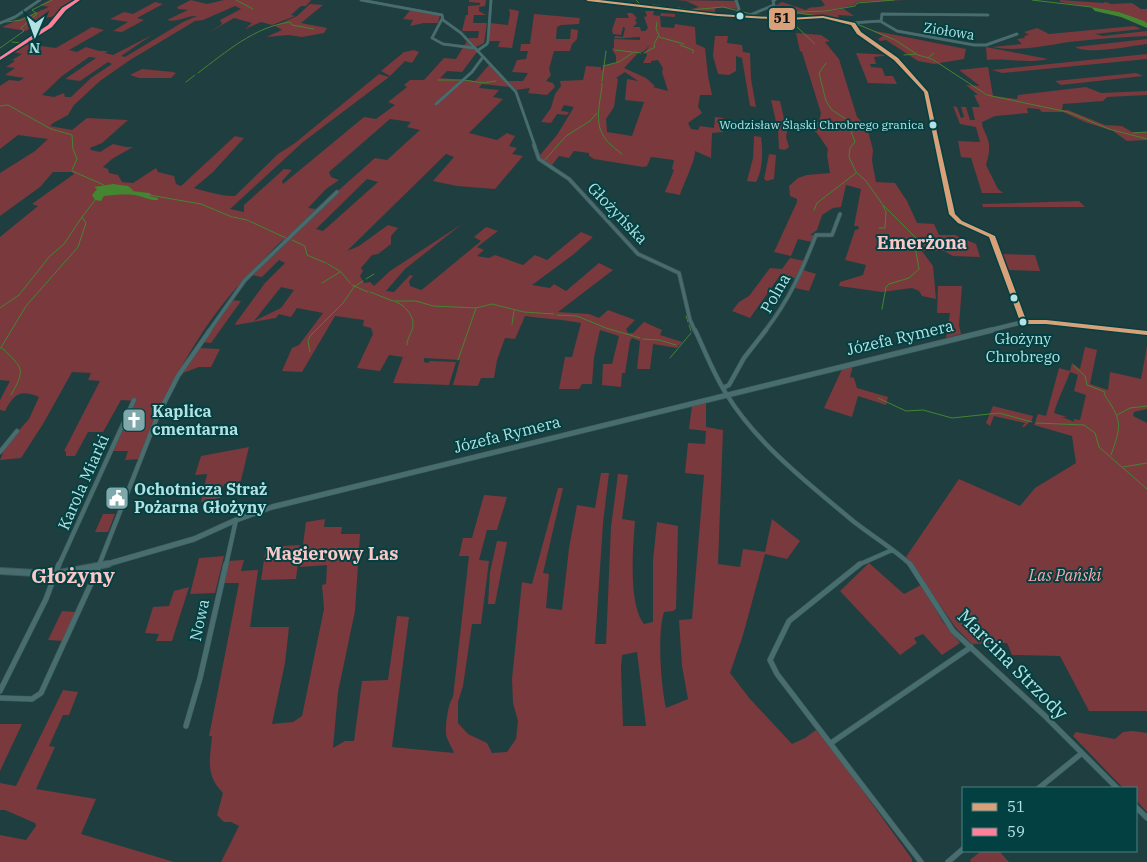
<svg xmlns="http://www.w3.org/2000/svg" width="1147" height="862" font-family="'IBM Plex Serif',serif">
	<style>
		.green { fill: #7a393d; fill-rule: evenodd }
		.water { fill: #438531 }
		.lines { fill: none; stroke-linecap: round; stroke-linejoin: round }
		.stream { stroke: #438531; stroke-width: 1 }
		.minor-far3-casing { stroke: #405a5c; stroke-width: 3 }
		.minor-far2-casing { stroke: #405a5c; stroke-width: 4.5 }
		.minor-far1-casing { stroke: #405a5c; stroke-width: 5 }
		.minor-casing { stroke: #405a5c; stroke-width: 6 }
		.tertiary-far3-casing { stroke: #405a5c; stroke-width: 4 }
		.tertiary-far2-casing { stroke: #405a5c; stroke-width: 5 }
		.tertiary-far1-casing { stroke: #405a5c; stroke-width: 6 }
		.tertiary-casing { stroke: #405a5c; stroke-width: 8 }
		.minor-far3 { stroke: #486d6e; stroke-width: 2.5 }
		.minor-far2 { stroke: #486d6e; stroke-width: 3 }
		.minor-far1 { stroke: #486d6e; stroke-width: 4 }
		.minor { stroke: #486d6e; stroke-width: 5 }
		.tertiary-far3 { stroke: #486d6e; stroke-width: 3 }
		.tertiary-far2 { stroke: #486d6e; stroke-width: 4 }
		.tertiary-far1 { stroke: #486d6e; stroke-width: 5 }
		.tertiary { stroke: #486d6e; stroke-width: 6 }
		.bus-1-casing { stroke: #024042; stroke-width: 3 }
		.bus-2-casing { stroke: #024042; stroke-width: 3 }
		.bus-1 { fill: #d9a179; fill-rule: evenodd }
		.bus-2 { fill: #ff8098; fill-rule: evenodd }
		.bus-dot { fill: #b4e1e3; stroke: #024042; stroke-width: 2 }
		.labels { text-anchor: middle; stroke-width: 4; stroke-linejoin: round; paint-order: stroke }
		.far-bus-label { font-size: 12px; fill: #b4e1e3; stroke: #024042; text-anchor: end }
		.far-street-label { font-size: 14px; fill: #b4e1e3; stroke: #024042 }
		.bus-label { font-size: 15px; fill: #b4e1e3; stroke: #024042 }
		.street-label { font-size: 16px; fill: #b4e1e3; stroke: #024042 }
		.poi-label { font-size: 16px; font-weight: bold; fill: #b4e1e3; stroke: #024042; text-anchor: start }
		.park-label { font-size: 16px; font-style: italic; fill: #fea5a7; stroke: #024042 }
		.neighbourhood-label { font-size: 18px; font-weight: bold; fill: #fcc8c7; stroke: #024042 }
		.near-street-label { font-size: 19px; fill: #b4e1e3; stroke: #024042 }
		.district-label { font-size: 21px; font-weight: bold; fill: #fcc8c7; stroke: #024042 }
		.line-badge { stroke: #024042; stroke-width: 2 }
		.pale-badge-label { font-size: 14px; text-anchor: middle; font-weight: bold; fill: #111 }
	</style>
	<rect width="100%" height="100%" fill="#1f3e40"/>
	<path class="green" d="M50,0H77L57,16L44,18L26,31L2,27L49,7L40,5Z
		M191,0L207,4L224,0H311L306,6H301L291,15L295,16L272,25L261,22L245,29L252,23L234,18L206,34L222,24L220,20L241,9L235,6L203,20L195,21L130,60L100,81L74,105L68,115L53,123L50,126L72,130L87,118L128,120L102,143L90,148L91,150L100,152L113,144L126,147H133L112,159L103,167L108,169L109,173L118,175L122,182L133,183L156,168L158,172L174,176L176,184L181,186L235,136L244,138L213,172L194,188C205,191 224,197 235,196L278,154L295,143L379,74L389,77L303,142L230,209L244,212V205L284,169L292,170L282,181L283,184L364,117L376,119L395,105L388,102L407,87L404,85L410,80H424L444,58L456,59L467,41L477,52L462,72L447,71L440,78L475,81L489,65L510,87L482,84L479,88L499,90L493,97L503,99L469,133L497,140L507,133L515,136L509,146L517,148L512,154L523,156L495,189L457,186L433,181L454,157L446,154L347,251L359,246L388,225L398,228L391,236V244L378,254L372,255L361,268L363,271L360,276L364,283L370,282L374,286L390,271L462,224L405,269L386,291L394,292L410,275L413,276L409,281L410,286L421,290L424,288L481,241L474,237L486,227L498,231L477,247L484,250L477,256L489,258L495,255L523,265L535,255L547,260L581,232L593,237L574,254L532,285L550,288L554,284L566,291L599,263L613,270L558,312L589,314L599,318L608,310L635,320L626,329L628,333H633L644,322L662,330L660,335L682,342L677,348L653,344L650,369H637L640,341L632,338L630,341L625,373H622L621,387L602,385L603,364H612L619,336L600,330L594,357L592,384H582L579,389H559L565,357H572L581,323C562,319 544,319 525,316L515,339L505,338L497,360L494,378H481L478,386L453,385L460,360L424,358V362L428,363L430,361L456,362L449,385L393,383L403,357L389,355L380,371L357,368L373,334L371,328L363,326L364,320L335,316L302,372L282,371L292,348L299,345L323,313L297,308L291,317L279,314L276,318L236,325L235,324L265,283L285,263L279,260L262,277L252,275L290,238L288,237C278,242 271,252 263,260C205,314 167,386 140,459L125,460L128,451H113L136,401L121,400L103,432H88L75,456H66V451H64L100,381L88,380L91,373L72,372L43,424L21,458L0,460L6,445L29,419L39,397C20,389 14,394 5,411L0,410V400L10,381L0,380V237L38,206L32,204L74,174L72,172H53L40,187L0,216V173L35,151L48,139L18,135L0,149V86L9,80L19,81L24,78L5,75L15,68L6,67L15,61L12,60L22,54L13,52L25,44L56,48L92,27L104,30L69,50L77,52L86,47L99,51H108L105,53L113,55L152,35L121,56L125,57L183,22L197,16C187,15 177,23 167,20L188,10L178,9L177,7ZM89,57L96,58L65,79L80,81L108,62L112,64L91,78L71,97H65L64,93L54,97L42,95L62,76ZM390,119L411,122L407,127L420,130L387,160L375,158L305,220L316,209L308,208L326,189L339,180L331,177L329,172ZM367,179L378,182L323,231L316,229ZM281,287L294,290L281,308L254,321Z
		M469,0H486L485,6L479,7V11L486,15H474L473,23H487L484,43L476,47L468,38H478L479,31H462L466,15H468V6L480,5V3L469,2Z
		M675,0L735,1L738,9L716,7L714,14L688,10L699,7L686,1Z
		M821,0H906L857,2L854,5L828,11L844,9L854,16L838,15L839,18H835L767,10L782,2L806,10C811,5 819,9 825,5Z
		M1060,0L1103,3L1106,2L1111,4L1132,3L1141,9H1147V23L1119,12L1060,2Z
		M155,2L163,4L137,18L144,20L122,32L113,31L128,22L110,19L124,12L133,14Z
		M310,4L323,5L301,23L327,28L324,33L302,37L288,35L266,37L282,30L275,26L297,16Z
		M412,8L437,13L440,15L438,23H424L410,26L413,20L403,19Z
		M509,9L519,11L512,48L498,47L500,41H490V23L508,25L510,14Z
		M645,11H654L653,15L660,16L661,13L675,14V17L660,16L661,27L674,28L675,24L695,27L696,44L705,48L708,76L712,95H700L698,107L702,113L688,123L691,129L698,130L700,126L714,128L715,117L723,118V132L712,133L711,158L695,151C696,159 683,185 680,195L665,192L674,170L672,169L674,160L651,157L647,166L643,167L594,159L589,156V153L574,151L569,158L559,156L552,165L543,162L540,155L557,135L574,107L564,105L561,111L569,112L567,115L557,114L551,123L541,122L551,108L555,94L561,86L560,81L583,80L586,66L601,67V71L604,66L616,63V56L612,49L614,47V39L640,40V37C630,37 624,39 614,38L615,36L623,37L625,28L623,27L621,35L613,34L612,30L616,18H629L627,13H632L637,18L635,20L637,23L633,27H640L641,31H645L648,28L644,17L647,16ZM650,45L645,52L647,55L643,63H651V61L658,60L663,68L662,72L668,91L653,87L655,86L646,78L624,68L639,52H643ZM625,72L638,81L627,79L625,100L644,102L632,136L607,132L606,119L614,107L618,79L616,78Z
		M534,14L580,18L579,24L561,25L557,27L556,39H570L571,29L578,30L577,39L572,44L570,51H554L549,69L551,75L546,81L553,83L555,87L547,95L528,93L530,88L516,90L508,81H523L528,73L512,72L517,60L526,59L528,51H520L521,44H530Z
		M1134,26L1141,29L1095,34L1103,36L1147,31V36C1121,37 1095,39 1069,42C1043,46 1018,52 992,47L1022,44L1017,39L1025,38L1024,36L1029,35L1024,32L1037,28L1049,34Z
		M870,30L966,49L964,59L934,64L918,61L886,40L880,41L878,39L883,36Z
		M796,33L821,35L830,41L825,42L839,59L857,117L867,127L873,150L872,161L876,182L895,183L907,201L917,223L934,224L939,235H955L976,244L980,257L953,256L944,251H922L933,266L936,299L922,296L919,291L912,288L882,292L839,286L840,282L863,275L866,265L845,260L855,230L859,229L858,226H854L861,189L846,185L841,207L833,208L822,215L817,230L810,235H815L812,242L798,239L791,256L774,252L797,202V199L790,196L789,186L798,178L807,175L830,173L827,155L828,149L817,133L811,129L810,122H819L821,113L802,52L800,51Z
		M715,36H728L727,43L742,45L743,52L750,53L751,79L756,107L750,106L742,58L736,56V71L729,75L718,74L713,56Z
		M1147,39V44C1131,46 1087,55 1075,47Z
		M986,47L1048,59C1027,64 1008,58 987,60Z
		M414,50L419,52L412,63L405,61L390,76L381,71L404,52Z
		M856,53L890,55L874,57L876,64H870L871,67L882,68L885,76H893L897,84L868,83Z
		M1147,54V59L1002,73L992,70Z
		M988,67L993,96L1017,99L1018,95L1086,87L1101,93L1147,91V95L1107,97L1103,101L1063,104L1062,110H1068L1105,125L1122,126L1132,132H1147V140L1127,141L1113,131L1085,122L1063,112H1042L1039,109L1027,108L1028,113L995,116L982,122C982,128 985,131 987,137C991,147 989,155 986,165L998,189L1003,193H982L971,158L961,157L958,141L980,142L976,127L960,124L953,106L957,107L961,118L964,117L961,107H966L970,120H975L972,107H980L974,95H978L966,85L980,86L959,70Z
		M142,69L173,72L176,73L171,78H139L130,75Z
		M1136,73L1143,76L1061,85L1055,81Z
		M771,100L780,101L787,132L786,137L789,147L785,150L779,149L778,130Z
		M754,136L761,137C763,150 763,170 756,182L747,181L753,158Z
		M769,154L776,155L774,179L767,181L764,179Z
		M1079,201L1085,207H983L982,204Z
		M1001,254L1035,255L1040,271L1007,270Z
		M790,258L805,261L797,279L781,274L750,318L732,311L739,302L749,296L770,268L782,269Z
		M803,270L816,274L809,291L795,288Z
		M938,286H962L959,325L961,334L946,338L950,313H937Z
		M231,300L241,301L211,343L202,342Z
		M1147,346V409L1134,412L1133,416L1147,423V711H1089L1060,656L1012,655L1007,643L972,644L956,628L906,557L959,479L1020,506L1035,488L1076,463L1072,436L1034,425L1038,414L1046,416L1059,368L1070,371L1072,363L1080,369L1085,347L1097,350L1090,384L1108,390L1110,372L1141,379ZM1070,372L1078,375L1074,391L1086,395L1080,420L1073,419L1075,422L1062,417H1067L1054,413C1058,398 1065,386 1070,372Z
		M199,348L220,349L211,367H199L183,373Z
		M853,365L850,377L854,378L857,388L888,397L886,405L858,396L852,417L824,408L843,367Z
		M706,403V427L723,430L718,564L740,567L743,549L765,552L772,519L800,541L787,559L765,554L743,635L730,673L750,699L792,744L805,738L816,730L839,758L912,859V862H221L239,826L231,822H224L217,815L223,793C205,775 210,759 212,736H209L239,583H223L227,561L244,560L241,571L258,570L250,627H289L285,663L272,724L293,722L302,716L324,609L322,585L326,584L327,565L300,567L306,522L325,519L324,527H342L341,534H360L355,611L338,692L333,748L345,741H354L362,681L388,680L397,616L409,617L392,747L454,753C452,748 449,743 447,738C444,730 448,703 453,697L469,556H459L463,538H472L484,495L507,497L497,530H487L479,560L489,561L481,624H472L463,686L458,702V723L468,734L487,743L492,753L507,752L516,739L518,721L513,703L512,679L522,582L532,584L558,488H563L543,573L549,574L546,608L562,610L569,548L577,505L595,508L601,473H609L603,523L595,644H606L611,527L618,474L628,475L622,519L635,521C633,547 628,603 644,624L653,622V560L657,522L678,526L676,609L673,611L664,612C657,634 661,686 666,708L688,699L682,666L679,620L692,619L704,475L685,473L688,443L705,444L706,431L689,429L692,406ZM637,652L646,726H623L621,668L622,655Z
		M993,406L1033,416L1032,420L1024,427H1022L1025,423L994,416L990,426L986,423Z
		M249,447L240,484H224L219,501L201,502L207,474L195,475L201,456Z
		M103,514H115L108,532H95Z
		M497,541L507,542L495,604H488L490,572Z
		M300,545L296,579L261,580L266,547Z
		M224,556L215,593L190,594L199,558Z
		M869,563L904,594L921,585L943,622L960,643L942,655L923,634L914,638L917,643L900,655L840,591Z
		M189,587L172,641H156L159,634L145,633L153,607L169,606L174,591Z
		M62,611L76,612L63,641L48,640Z
		M63,690L78,692L69,715H63L49,746L55,747L36,789L96,799L81,834L174,862H0V835L26,840L36,826L35,823L5,810H0V783L16,786Z
		M0,724H22L0,771Z
		M1133,731L1147,733V812L1136,800V788H1123L1073,736L1076,732L1115,739L1123,732Z
		M981,851H999L1009,862H971L970,860Z"/>
	<path class="water" d="M1091,7L1119,12L1144,21L1147,23V28L1121,17L1095,11Z
		M113,184L128,186L133,190L132,191L149,193L151,194L149,196L158,198V200C150,201 143,196 134,195C124,194 114,195 104,196L101,201L95,200L92,195L97,189L94,187Z"/>
	<g class="lines">
		<path class="stream" d="M236,0L253,9
			M636,0L640,4
			M1032,0L1091,7
			M653,5L665,7
			M678,8L690,10L723,7L751,14
			M755,15L771,16
			M787,15L798,12L826,11L855,6L857,3L894,0
			M784,17L798,13L819,16
			M831,17L852,22
			M7,22L21,20L36,13
			M857,24L895,40L918,55L932,59L987,95L1068,112L1109,129L1147,139
			M796,26L815,44
			M659,37L684,44
			M12,42L21,43
			M680,45L693,50V53
			M0,48L24,31L21,28L37,14L32,10L52,0
			M615,50L632,52
			M644,53L655,47L654,44L659,35L656,29L657,22
			M904,55L916,54
			M929,57L934,53
			M826,63L819,73L826,101L832,110L847,120L855,142L850,148L849,157L856,172L866,181L883,205L918,240L916,252L919,269L909,278L889,284L886,287L882,309
			M603,66L619,62L634,52L641,53
			M198,73C226,52 254,27 290,22L292,25L314,29
			M438,80H461
			M464,80L484,83L496,81
			M602,81L606,51
			M186,82L195,75
			M602,83C602,89 601,93 600,99C596,128 599,137 622,154
			M0,106L8,105L51,129L72,135L73,149L77,159L72,170
			M1133,133L1147,132
			M544,161L566,136L590,121L597,113
			M72,171L104,185
			M149,195L201,204L232,217
			M814,210L817,203L856,173
			M233,217L247,220L286,238
			M879,228H885L886,212L883,206
			M292,240L305,246L307,255L326,263
			M328,264L341,272L350,283
			M366,279L374,274
			M322,283L340,272
			M352,285L368,292
			M370,292L393,301H416L433,306L476,308L492,304L524,312L554,314
			M396,302C404,304 414,316 413,325C413,332 407,337 407,345
			M0,308L19,295L49,257L64,244L82,217
			M557,315L577,316L606,328L640,338
			M686,316L688,322
			M512,324L514,311
			M689,325L691,331
			M643,339L659,340L676,345
			M2,348C23,368 26,369 11,395
			M0,349L26,306L78,247L86,223L82,217L95,200
			M310,352L308,341L310,336L343,303L354,287L363,281
			M670,358L691,333
			M458,360L476,308
			M1074,366L1085,376L1087,385L1105,392L1104,394C1122,421 1122,424 1111,455
			M878,398L906,411L923,410L952,418L999,413L1032,422
			M1117,415L1130,408L1147,406
			M1036,423L1084,425L1095,433L1099,447L1147,489
			M1123,467L1147,463"/>
		<g class="minor-far3-casing">
			<path id="minor-far3" d="M361,0L442,15L443,20L461,33L516,92L535,146
				M736,0L739,9L736,15
				M748,16L774,5L773,1L775,0
				M442,19L432,38L443,44L474,48
				M880,21L897,31L974,45H986L1017,34
				M0,23L15,17L40,0
				M851,23L881,21L882,14L988,15
				M477,51L487,44L488,41L491,0
				M436,104L472,72L483,57"/>
		</g>
		<g class="minor-far2-casing">
			<path id="minor-far2" d="M534,145L539,159L569,179L638,254L679,273L690,320L695,331
				M209,331L245,280L337,192
				M765,331C789,300 802,271 816,235H832L840,214"/>
		</g>
		<g class="minor-far1-casing">
			<path id="minor-far1" d="M695,330C705,351 714,375 727,395C758,445 809,484 853,521C872,536 894,549 911,565
				M723,388L729,385L744,358L766,330
				M0,452L17,431
				M59,565L134,400
				M99,565L158,415L178,376L210,330
				M226,565L236,520
				M858,565L892,550"/>
		</g>
		<g class="minor-casing">
			<path id="minor" d="M860,564L789,621L770,660L777,674L921,862
				M910,564L953,631L1045,716L1117,788
				M0,691L46,599L59,564
				M0,698L32,699L41,693L100,564
				M186,726L200,678L226,564
				M831,743L971,647
				M1039,788L1082,753
				M1136,807L1147,818
				M948,862L963,849"/>
		</g>
		<g class="tertiary-far3-casing">
			<path id="tertiary-far3" d="M588,0L718,15L788,19L823,17L853,24L859,33L896,59L926,92L938,146
				M0,59L50,26L64,9L78,0"/>
		</g>
		<g class="tertiary-far2-casing">
			<path id="tertiary-far2" d="M937,145L952,214L960,222L992,236L1023,322
				M987,331L1023,322H1046L1128,331"/>
		</g>
		<g class="tertiary-far1-casing">
			<path id="tertiary-far1" d="M1116,330L1147,333
				M104,565L194,539L236,520L272,507L992,330"/>
		</g>
		<g class="tertiary-casing">
			<path id="tertiary" d="M0,571L54,574L108,564"/>
		</g>
		<use href="#minor-far3" class="minor-far3"/>
		<use href="#minor-far2" class="minor-far2"/>
		<use href="#minor-far1" class="minor-far1"/>
		<use href="#minor" class="minor"/>
		<use href="#tertiary-far3" class="tertiary-far3"/>
		<use href="#tertiary-far2" class="tertiary-far2"/>
		<use href="#tertiary-far1" class="tertiary-far1"/>
		<use href="#tertiary" class="tertiary"/>
		<g class="bus-1-casing">
			<path id="bus-1" d="M586,0H599L718,14L788,18L823,16L855,23L861,32L898,58L928,92L955,214L962,221L995,236L1026,320H1046L1147,331V335L1046,324H1021L989,237L958,223L949,214L924,92L894,60L857,34L851,25L823,18L788,20L718,16L588,1Z"/>
		</g>
		<g class="bus-2-casing">
			<path id="bus-2" d="M75,0H80L66,10L52,27L0,60V57L48,25L62,8Z"/>
		</g>
		<use href="#bus-1" class="bus-1"/>
		<use href="#bus-2" class="bus-2"/>
	</g>
	<defs>
		<g id="church-square" transform="scale(1.25)"><rect x="-9" y="-9" width="18" height="18" rx="4" fill="#80a8aa" stroke="#024042"/><path d="M-1.2-6h2.4v3.5h3.3v2.4h-3.3V6h-2.4V-.1h-3.3v-2.4h3.3Z" fill="#fff"/></g>
		<g id="civic-square" transform="scale(1.25)"><rect x="-9" y="-9" width="18" height="18" rx="4" fill="#80a8aa" stroke="#024042"/><path d="M-.6-6.5H3V-4.5H.6V-3L4-1V1h2V6H-6V1h2V-1L-.6-3ZM-1.2 2.5V6h2.4V2.5Z" fill="#fff"/></g>
	</defs>
	<g fill-rule="evenodd">
		<use href="#church-square" x="134" y="420"/>
		<use href="#civic-square" x="117" y="498"/>
	</g>
	<g class="bus-dot">
		<circle cx="740" cy="16" r="4.5"/>
		<circle cx="933" cy="125" r="4.5"/>
		<circle cx="1014" cy="298" r="4.5"/>
		<circle cx="1023" cy="322" r="4.5"/>
	</g>
	<g class="labels">
		<g class="far-bus-label">
			<text x="924" y="129">Wodzisław Śląski Chrobrego granica</text>
		</g>
		<g class="far-street-label">
			<text transform="translate(949 31) rotate(9)" y="5">Ziołowa</text>
		</g>
		<g class="bus-label">
			<text x="1023" y="344">Głożyny<tspan x="1023" dy="18">Chrobrego</tspan></text>
		</g>
		<g class="street-label">
			<text transform="translate(618 213) rotate(46)" y="6">Głożyńska</text>
			<text transform="translate(775 293) rotate(-60)" y="6">Polna</text>
			<text transform="translate(900 337) rotate(-13)" y="6">Józefa Rymera</text>
			<text transform="translate(507 434) rotate(-14)" y="6">Józefa Rymera</text>
			<text transform="translate(83 482) rotate(-66)" y="6">Karola Miarki</text>
			<text transform="translate(199 620) rotate(-78)" y="6">Nowa</text>
		</g>
		<g class="poi-label">
			<text x="152" y="417">Kaplica<tspan x="152" dy="18">cmentarna</tspan></text>
			<text x="134" y="495">Ochotnicza Straż<tspan x="134" dy="18">Pożarna Głożyny</tspan></text>
		</g>
		<g class="park-label">
			<text x="1065" y="581">Las Pański</text>
		</g>
		<g class="neighbourhood-label">
			<text x="922" y="249">Emerżona</text>
			<text x="332" y="560">Magierowy Las</text>
		</g>
		<g class="near-street-label">
			<text transform="translate(1013 664) rotate(45)" y="7">Marcina Strzody</text>
		</g>
		<g class="district-label">
			<text x="73" y="583">Głożyny</text>
		</g>
	</g>
	<rect class="line-badge" x="768" y="7" width="28" height="24" rx="5" fill="#d9a179"/>
	<g class="pale-badge-label">
		<text x="782" y="23">51</text>
	</g>
	<rect x="962" y="787" width="175" height="65" fill="#024042" stroke="#498082"/>
	<rect x="972" y="803" width="25" height="8" fill="#d9a179" stroke="#498082"/>
	<text x="1007" y="812" font-size="15" fill="#b4e1e3">51</text>
	<rect x="972" y="828" width="25" height="8" fill="#ff8098" stroke="#498082"/>
	<text x="1007" y="837" font-size="15" fill="#b4e1e3">59</text>
	<g transform="translate(35 35) rotate(182)" stroke="#024042" stroke-width="4" paint-order="stroke">
	<path d="M0-4L9 19L0 12L-9 19Z" fill="#b4e1e3"/>
	<text y="-8" font-size="14" font-weight="bold" text-anchor="middle" fill="#b4e1e3">N</text>
	</g>
</svg>
